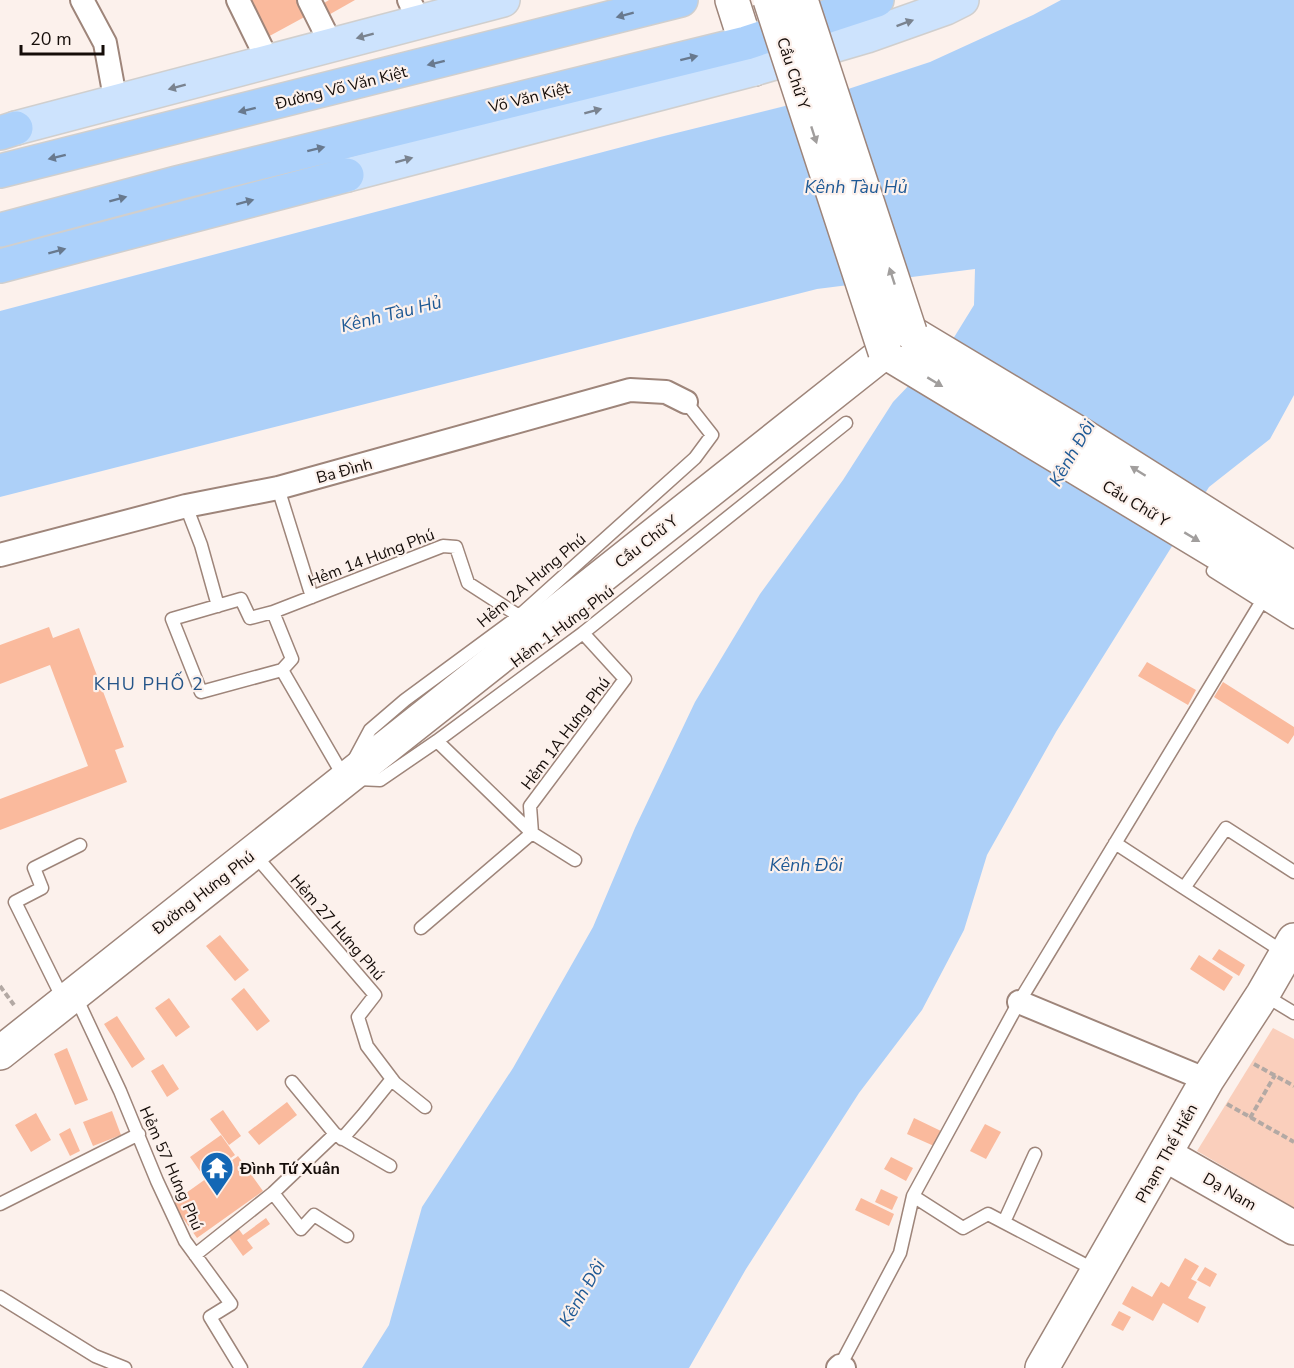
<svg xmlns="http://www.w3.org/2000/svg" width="1294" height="1368" font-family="'Nunito Sans',sans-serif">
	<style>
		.green { fill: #facfbc }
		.water { fill: #add0f8 }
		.building { fill: #faba9d }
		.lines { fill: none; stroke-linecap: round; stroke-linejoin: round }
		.lane-casing { stroke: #9e857a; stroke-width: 15 }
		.street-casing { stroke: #9e857a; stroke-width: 26 }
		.secondary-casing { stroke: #9e857a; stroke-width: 36 }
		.primary-casing { stroke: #d0cfce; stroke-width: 36 }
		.highway-casing { stroke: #d0cfce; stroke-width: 36 }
		.path { stroke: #b3a9a4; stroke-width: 4; stroke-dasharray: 6 3; stroke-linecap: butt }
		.lane { stroke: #fff; stroke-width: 12 }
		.street { stroke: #fff; stroke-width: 22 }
		.secondary { stroke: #fff; stroke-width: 33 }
		.primary { stroke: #cde3fd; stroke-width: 33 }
		.highway { stroke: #acd1fb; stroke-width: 33 }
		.secondary-bridge-casing { stroke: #9e857a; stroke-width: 36; stroke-linecap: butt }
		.secondary-bridge { stroke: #fff; stroke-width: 33 }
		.oneway { fill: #68798e }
		.oneway2 { fill: #7a838f }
		.oneway3 { fill: #a19e9d }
		.labels { text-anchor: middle; stroke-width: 4.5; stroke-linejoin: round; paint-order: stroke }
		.street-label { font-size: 16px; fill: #150d09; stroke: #fcf1ec }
		.poi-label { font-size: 16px; font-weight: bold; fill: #150d09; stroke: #fcf1ec; text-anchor: start }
		.water-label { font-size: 18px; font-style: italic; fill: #1e5995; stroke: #fcf1ec }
		.neighbourhood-label { font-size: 18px; letter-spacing: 1.5px; fill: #255589; stroke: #fcf1ec }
	</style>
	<rect width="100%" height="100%" fill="#fcf1ec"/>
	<path class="green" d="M1273,1028L1294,1039V1208L1197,1151Z"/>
	<path class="water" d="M1061,0H1294V395L1270,439L1209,487L1056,732L987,855L964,930L922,1010L859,1093L746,1269L689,1368H362L389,1325L422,1207L513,1068L593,927L635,828L695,702L760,594L843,480L893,402L953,339L974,305L975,269L817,289L0,497V311L660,137L833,94L930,62L1033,15Z"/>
	<path class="building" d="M243,0H303L310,14L264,39Z
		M329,0H355L325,17L319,6Z
		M49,627L53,638L79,628L124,747L115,750L127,782L0,830V799L88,766L50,665L0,684V645Z
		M1147,662L1196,690L1188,705L1138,676Z
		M1223,682L1294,727V735L1288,744L1214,697Z
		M220,935L249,970L235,981L206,946Z
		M1219,949L1245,965L1239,976L1212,959Z
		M1199,955L1233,977L1224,991L1190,969Z
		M244,988L270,1021L257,1031L231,999Z
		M169,998L190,1027L176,1037L155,1008Z
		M117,1016L145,1059L132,1068L104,1024Z
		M67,1048L88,1100L75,1105L54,1054Z
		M163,1064L179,1089L167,1097L151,1071Z
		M287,1102L297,1115L259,1145L248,1132Z
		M223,1110L241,1136L229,1145L210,1119Z
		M112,1111L121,1135L93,1146L83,1122Z
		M36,1113L51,1140L31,1152L15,1125Z
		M914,1118L941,1131L934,1146L907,1134Z
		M985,1124L1001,1132L986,1159L970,1151Z
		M70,1128L80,1151L70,1156L59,1134Z
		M221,1135L235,1155L204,1177L190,1157Z
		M238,1156L263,1191L197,1238L172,1203Z
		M891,1157L913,1168L906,1181L884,1169Z
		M881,1189L898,1197L892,1210L875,1202Z
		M861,1198L894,1214L889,1226L855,1210Z
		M266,1218L270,1224L247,1240L253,1248L243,1256L228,1235L238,1228L243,1235Z
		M1185,1258L1199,1266L1191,1279L1197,1282L1188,1298L1206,1307L1198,1323L1163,1303L1153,1321L1122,1304L1132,1286L1152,1297L1161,1282L1169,1287Z
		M1205,1267L1217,1274L1210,1287L1197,1280Z
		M1119,1311L1131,1317L1123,1331L1111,1325Z"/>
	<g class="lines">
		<g class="lane-casing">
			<path id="lane" d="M278,488L312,597
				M186,506L201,545L218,606
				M1213,571L1294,622
				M273,612L292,659L282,670L201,692L172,619L241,599L250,618L273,612L443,546L456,547L468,583L519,616
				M282,670L344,777
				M437,741L532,833L575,860
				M355,758L370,730L405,700L519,616L695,458L712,435L686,402
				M358,779L380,780L437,741L583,633L846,423
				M1115,843L1184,888L1226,828L1294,872
				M254,854L375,995L358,1017L367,1046L395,1083L425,1107
				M1184,888L1285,953
				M421,928L532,833L530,806L625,679L583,633
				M75,995L120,1091L157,1181L185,1241L231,1304L210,1317L241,1368
				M1264,995L1294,1013
				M64,1001L15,902L42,888L34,868L80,845
				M292,1082L335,1134L390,1166
				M342,1139L363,1115L392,1079
				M273,1193L301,1229L314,1215L347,1236
				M913,1196L963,1228L988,1214L1095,1270
				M0,1204L139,1134
				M1004,1222L1035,1154
				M195,1255L273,1193L335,1134
				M0,1297L95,1356L125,1368
				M840,1366L900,1253L913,1196L1019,1002L1262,601"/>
		</g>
		<g class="street-casing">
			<path id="street" d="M82,0L105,43L116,103
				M238,0L269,63
				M309,0L332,46
				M409,0L419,21
				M0,555L186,506L278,488L630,390L666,392L686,402
				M1019,1002L1207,1080
				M838,1368L840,1366L844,1368"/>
		</g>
		<g class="secondary-casing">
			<path id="secondary" d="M732,0L754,69
				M885,352L1294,599
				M0,1053L910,332L1080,434L1294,569
				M1166,1155L1294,1228
				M1042,1368L1207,1080L1263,994L1294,940"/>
		</g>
		<g class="primary-casing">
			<path id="primary" d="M16,128L503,0
				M347,175L754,69L867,36L946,8L962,0"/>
		</g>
		<g class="highway-casing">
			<path id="highway" d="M0,133L16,128
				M0,171L681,0
				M0,230L177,183L746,43L877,0
				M0,266L347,175"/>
		</g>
		<path class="path" d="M0,986L14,1005
			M1254,1064L1294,1086
			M1227,1104L1294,1142
			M1250,1118L1275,1075"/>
		<use href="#lane" class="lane"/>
		<use href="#street" class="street"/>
		<use href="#secondary" class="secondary"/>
		<use href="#primary" class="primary"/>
		<use href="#highway" class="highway"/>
		<g class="secondary-bridge-casing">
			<path id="secondary-bridge" d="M770,0L885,352
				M801,0L910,332"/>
		</g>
		<use href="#secondary-bridge" class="secondary-bridge"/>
	</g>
	<defs><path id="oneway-solid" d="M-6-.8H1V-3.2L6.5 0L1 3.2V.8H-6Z" transform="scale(1.5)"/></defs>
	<g class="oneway">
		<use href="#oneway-solid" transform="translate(625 15) rotate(165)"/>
		<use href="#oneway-solid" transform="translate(689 58) rotate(-14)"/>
		<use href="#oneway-solid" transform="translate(436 63) rotate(166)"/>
		<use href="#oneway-solid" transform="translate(247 110) rotate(166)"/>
		<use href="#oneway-solid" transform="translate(316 149) rotate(-14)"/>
		<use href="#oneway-solid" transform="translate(57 157) rotate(166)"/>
		<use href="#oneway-solid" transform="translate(118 199) rotate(-15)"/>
		<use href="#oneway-solid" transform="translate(245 202) rotate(-15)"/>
		<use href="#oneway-solid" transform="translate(57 251) rotate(-15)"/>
	</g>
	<g class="oneway2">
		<use href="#oneway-solid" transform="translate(905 23) rotate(-20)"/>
		<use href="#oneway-solid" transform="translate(365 36) rotate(165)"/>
		<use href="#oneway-solid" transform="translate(177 87) rotate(165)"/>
		<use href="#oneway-solid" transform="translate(593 111) rotate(-15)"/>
		<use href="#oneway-solid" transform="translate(404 160) rotate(-15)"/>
	</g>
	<g class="oneway3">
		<use href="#oneway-solid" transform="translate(814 135) rotate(72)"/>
		<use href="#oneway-solid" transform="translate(892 276) rotate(-108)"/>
		<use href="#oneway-solid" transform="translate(935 382) rotate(31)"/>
		<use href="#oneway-solid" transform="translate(1138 471) rotate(-148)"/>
		<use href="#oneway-solid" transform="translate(1192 537) rotate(31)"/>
	</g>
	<defs>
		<g id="temple-pin" transform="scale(1.725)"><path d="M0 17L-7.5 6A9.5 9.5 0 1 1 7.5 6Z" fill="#1367b5" stroke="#fcf1ec"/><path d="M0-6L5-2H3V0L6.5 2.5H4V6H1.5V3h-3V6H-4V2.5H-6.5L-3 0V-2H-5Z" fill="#fff"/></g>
	</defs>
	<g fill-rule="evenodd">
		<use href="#temple-pin" x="217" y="1168"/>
	</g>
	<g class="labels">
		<g class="street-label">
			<text transform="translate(794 73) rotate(72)" y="6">Cầu Chữ Y</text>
			<text transform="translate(341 87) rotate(-14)" y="6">Đường Võ Văn Kiệt</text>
			<text transform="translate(529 97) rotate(-14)" y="6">Võ Văn Kiệt</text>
			<text transform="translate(344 470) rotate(-15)" y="6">Ba Đình</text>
			<text transform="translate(1136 503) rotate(31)" y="6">Cầu Chữ Y</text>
			<text transform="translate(646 541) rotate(-38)" y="6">Cầu Chữ Y</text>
			<text transform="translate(371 557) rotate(-21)" y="6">Hẻm 14 Hưng Phú</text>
			<text transform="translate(531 580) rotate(-40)" y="6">Hẻm 2A Hưng Phú</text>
			<text transform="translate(562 626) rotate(-37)" y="6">Hẻm 1 Hưng Phú</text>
			<text transform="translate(565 733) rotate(-53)" y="6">Hẻm 1A Hưng Phú</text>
			<text transform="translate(203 892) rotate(-38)" y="6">Đường Hưng Phú</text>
			<text transform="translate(338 927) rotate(49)" y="6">Hẻm 27 Hưng Phú</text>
			<text transform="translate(1166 1153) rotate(-61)" y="6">Phạm Thế Hiển</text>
			<text transform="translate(172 1168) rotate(66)" y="6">Hẻm 57 Hưng Phú</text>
			<text transform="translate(1230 1191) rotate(30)" y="6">Dạ Nam</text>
		</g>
		<g class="poi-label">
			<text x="240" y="1174">Đình Tứ Xuân</text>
		</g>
		<g class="water-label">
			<text x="856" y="193">Kênh Tàu Hủ</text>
			<text transform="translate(391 314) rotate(-14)" y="6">Kênh Tàu Hủ</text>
			<text transform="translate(1072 453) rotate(-60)" y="6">Kênh Đôi</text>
			<text x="806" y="871">Kênh Đôi</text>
			<text transform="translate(582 1293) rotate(-60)" y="6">Kênh Đôi</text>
		</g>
		<g class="neighbourhood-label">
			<text x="149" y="690">KHU PHỐ 2</text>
		</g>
	</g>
	<path d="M21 45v9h82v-9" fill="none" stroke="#150d09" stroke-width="3"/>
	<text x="30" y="45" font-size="18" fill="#150d09" stroke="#fcf1ec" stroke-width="4.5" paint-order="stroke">20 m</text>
</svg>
